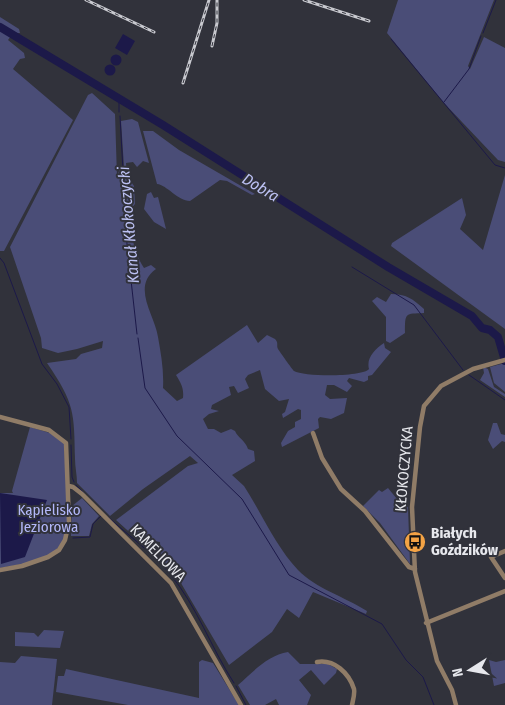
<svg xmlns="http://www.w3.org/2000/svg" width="505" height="705" font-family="'Fira Sans Condensed',sans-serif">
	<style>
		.green { fill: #4a4d77 }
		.water { fill: #1c1949 }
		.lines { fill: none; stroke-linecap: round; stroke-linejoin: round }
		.stream { stroke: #1c1949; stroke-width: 1 }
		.river { stroke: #1c1949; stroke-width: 8 }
		.street { stroke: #907c67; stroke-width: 4.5 }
		.rail-casing { stroke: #c8c9cf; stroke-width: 3 }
		.rail { stroke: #31323b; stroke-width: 1; stroke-dasharray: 4; stroke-linecap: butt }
		.labels { text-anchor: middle; stroke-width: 4; stroke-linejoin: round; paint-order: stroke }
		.street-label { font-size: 15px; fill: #e7e8ed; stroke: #31323b }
		.park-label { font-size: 15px; fill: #b3b8fa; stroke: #31323b }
		.poi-label { font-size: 15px; font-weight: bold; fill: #e7e8ed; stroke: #31323b; text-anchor: start }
		.water-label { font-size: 16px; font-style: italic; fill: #bcc1f3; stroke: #31323b }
	</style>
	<rect width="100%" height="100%" fill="#31323b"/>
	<path class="green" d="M398,0H494L468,66L470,69L484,37L505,48V162L498,160L444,103L387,33Z
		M0,17L19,29L20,33H16L0,23Z
		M0,29L11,36L8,40L24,53L25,58L20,59L13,69L73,120L4,251H0Z
		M92,93L115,114L117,177L120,168L124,167L121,121L132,119L138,122L149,163L143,161L137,167L133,162L126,163L127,176L134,186L135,204L130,210C131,231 132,250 144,268L151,265L156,269C131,287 155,315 158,337C161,354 164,371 163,388L177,401L183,398C184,388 181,383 176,375L247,325L258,343L267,335L275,339C279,343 276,345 278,349C280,352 292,369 294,371C304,377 363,377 369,369C366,358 375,349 384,343L385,348L391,352L372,375L368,376V380L364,382L349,378L347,381L352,386L347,392L334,385H327L325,395L330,399L347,398L344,413L331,419L320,417L318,419L319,428L282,447L281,443L288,431L295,427V422L301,419V410L298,409L283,418L282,414L285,412L289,399L279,401L265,389L260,370L248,375L245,379L249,388L238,393L234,386L229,387L231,395L212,405L211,409L219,411L209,414L203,419L208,429H214L221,433L231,429L235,431C238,438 245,440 248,449L254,451L255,461L232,475L244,486C261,512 276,547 298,570C315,588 345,597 367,611L366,614L313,592L299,618L287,609L272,632L229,665L178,578L161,558L160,542L136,538L116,520L188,466L198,463L190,456L143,489L110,516L77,483C77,475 75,467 75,459C74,412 75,404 47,363L76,359L81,354L102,348L103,341L77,349L58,353L42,348L41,338L10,247L88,95Z
		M143,131H153L179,150L255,194L252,195L227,181L220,180L190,201C178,201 167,185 157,184Z
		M505,175V329L391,246L392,243L462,198L466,215L460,229L483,250Z
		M151,192L154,198L158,197L166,229L154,222L144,209L147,194Z
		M391,294C406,294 413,299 424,309V313C405,314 405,312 405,333L390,343L386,341V317L372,301L377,297L386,302Z
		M505,363V392L494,383L490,367Z
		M483,367L488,369L494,387L505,394V397L480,380L484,373Z
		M493,423H497L501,434L505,435V442L502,441L493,449L488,440Z
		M30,427L50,433L64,443C65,468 75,531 58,548C44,562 18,565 0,568V493H13L12,491Z
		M388,488L397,499L408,507L410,564L380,523L363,506L379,490L382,492Z
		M82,498L99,516L92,524L89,536H71L72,506Z
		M44,630L64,631L60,648L15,646V632L34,633L38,637Z
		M288,652L300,664H328L337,669L336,673L324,685L311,670L299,680L311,695L307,705H279L276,699L265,705H250L238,685C253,672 268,655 288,652Z
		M21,656L57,659L52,705H0V662L15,663Z
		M202,660L213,663L239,705H128L56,692L58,676H64L66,669L199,698V662Z
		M489,660L496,662L505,660V683L494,686Z"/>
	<path class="water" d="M123,34L135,41L127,55L115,48Z
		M110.5 60a5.5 5.5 0 1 1 11 0a5.5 5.5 0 1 1-11 0Z
		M104.5 70a5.5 5.5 0 1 1 11 0a5.5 5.5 0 1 1-11 0Z
		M0,493L47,500L25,557L1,564Z"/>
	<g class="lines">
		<path class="stream" d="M483,33L496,0
			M391,39L495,165L505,168
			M444,102L469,69L481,36
			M119,112V100
			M120,116L127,244L137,334
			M0,258L4,263L42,364L57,384L69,407L71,439
			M352,267L414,305L463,370
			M138,338L145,388L177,436L242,499L289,575L382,624L406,660L423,677L434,705
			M469,375L505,400
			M71,445L72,477L74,482
			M76,485L84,493
			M108,517C129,536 153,553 170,574C197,606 211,648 234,683
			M73,538L90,537L93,524L101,516
			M236,686L246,705"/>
		<path class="river" d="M0,27L163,125L388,267L472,316L482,328L490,330L498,337L505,361"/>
		<path class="street" d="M0,417L49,430L66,443L69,522L65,540L59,550L48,557L22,566L0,570
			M313,433L322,458L341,489L365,511L409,567L415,569
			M69,486L73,487L82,494L171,583L241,705
			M505,551L491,557L505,578
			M426,623L505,591
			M317,662C334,659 349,673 354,689C355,694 353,700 352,705
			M456,705L452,690L437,661L415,572L412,507L420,427L424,406L441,386L473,369L505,360"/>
		<g class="rail-casing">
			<path id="rail" d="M86,0L154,32
				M304,0L369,21
				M212,46L217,23V0
				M183,83L209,0"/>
		</g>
		<use href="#rail" class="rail"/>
	</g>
	<defs>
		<g id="bus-disc" transform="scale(1.125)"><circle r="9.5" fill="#f4a345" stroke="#31323b"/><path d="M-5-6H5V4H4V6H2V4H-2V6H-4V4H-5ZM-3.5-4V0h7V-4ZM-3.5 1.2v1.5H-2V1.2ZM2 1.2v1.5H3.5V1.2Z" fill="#111"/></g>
	</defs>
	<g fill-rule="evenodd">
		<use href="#bus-disc" x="415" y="542"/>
	</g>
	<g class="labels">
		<g class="street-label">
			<text transform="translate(404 469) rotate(-85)" y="5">KŁOKOCZYCKA</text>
			<text transform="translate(158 553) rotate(46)" y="5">KAMELIOWA</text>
		</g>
		<g class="park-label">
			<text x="49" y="515">Kąpielisko<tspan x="49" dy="17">Jeziorowa</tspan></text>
		</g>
		<g class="poi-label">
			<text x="431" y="538">Białych<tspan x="431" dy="17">Goździków</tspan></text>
		</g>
		<g class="water-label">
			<text transform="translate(261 187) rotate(31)" y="6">Dobra</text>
			<text transform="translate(128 225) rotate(-95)" y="6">Kanał Kłokoczycki</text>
		</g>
	</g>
	<g transform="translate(470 670) rotate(259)" stroke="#31323b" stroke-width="4" paint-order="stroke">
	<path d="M0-4L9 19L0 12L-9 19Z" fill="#e7e8ed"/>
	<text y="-8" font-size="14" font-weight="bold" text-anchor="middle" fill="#e7e8ed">N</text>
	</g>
</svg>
